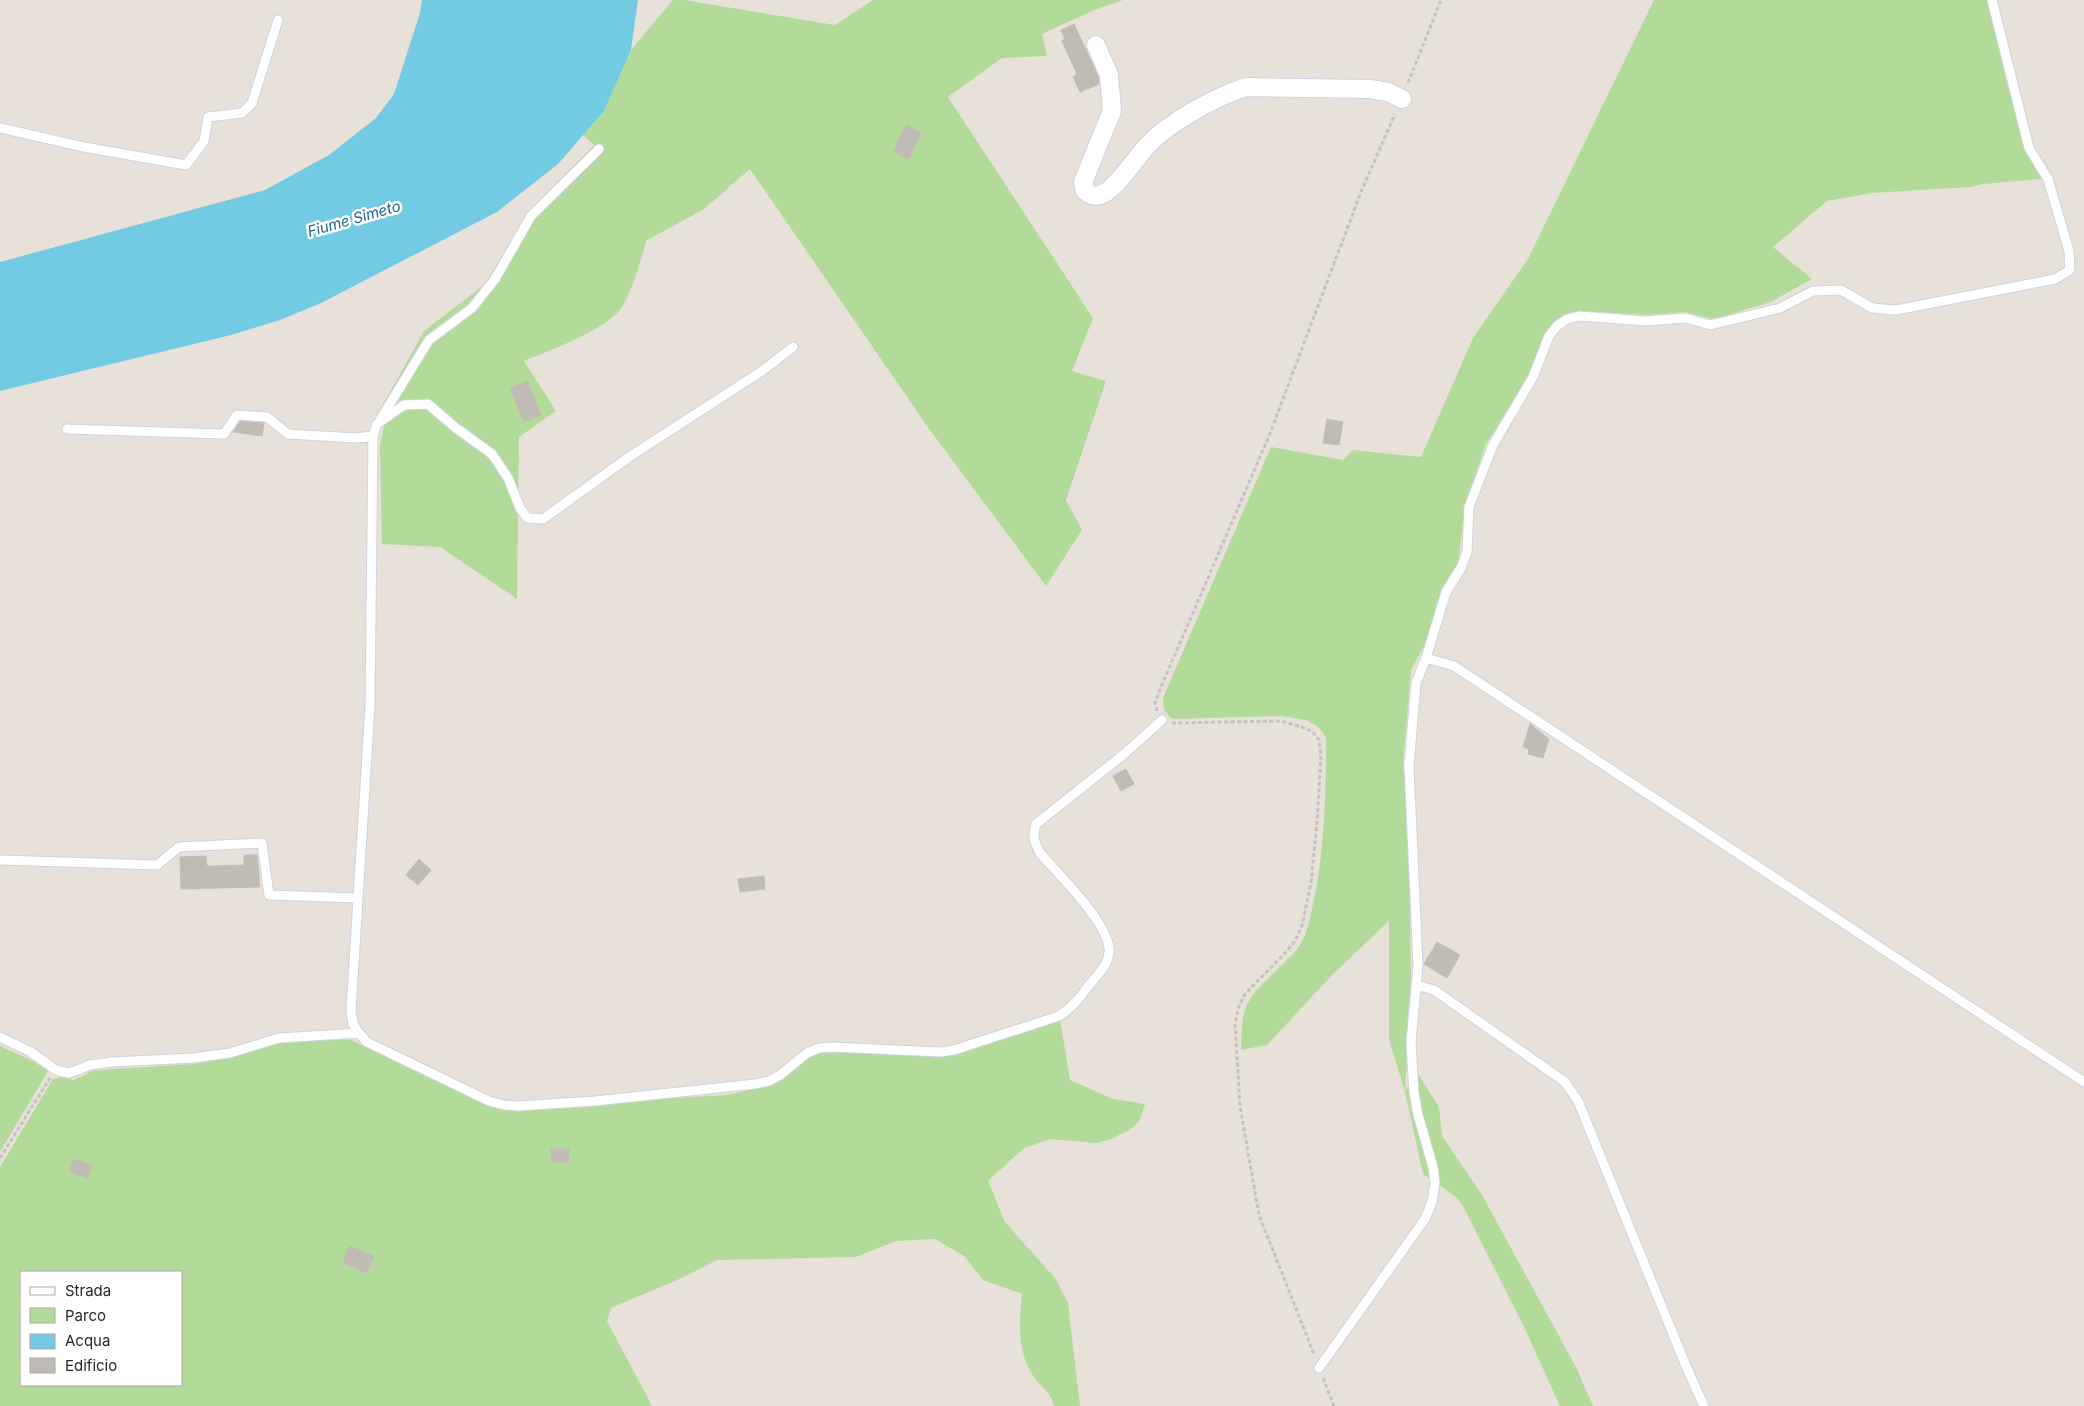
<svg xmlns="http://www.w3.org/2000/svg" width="2084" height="1406" font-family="Inter,sans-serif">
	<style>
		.green { fill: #b2db99; fill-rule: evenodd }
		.water { fill: #73cae3 }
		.building { fill: #c1bbb6; stroke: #c3bdb3 }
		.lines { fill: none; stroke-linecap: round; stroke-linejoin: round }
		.service-casing { stroke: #cfd2df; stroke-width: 11 }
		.minor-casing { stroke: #cfd2df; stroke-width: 20 }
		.path { stroke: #c3c3c3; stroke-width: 3; stroke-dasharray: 4 2.5; stroke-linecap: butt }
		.service { stroke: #fff; stroke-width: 9 }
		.minor { stroke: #fff; stroke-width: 18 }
		.labels { text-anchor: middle; stroke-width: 5; stroke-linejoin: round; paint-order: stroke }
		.water-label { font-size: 15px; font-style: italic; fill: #17678a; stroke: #fff }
	</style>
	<rect width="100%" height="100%" fill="#e8e1d9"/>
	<path class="green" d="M673,0H684L835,25L873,0H1123L1094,10L1042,34L1047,56L1002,58L948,97L1093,318L1072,371L1106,381L1066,500L1082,530L1046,586L927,426L750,169L704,209L646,241C642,258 631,293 622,307C607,330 550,350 524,361L556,411L519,437L517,599L440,547L382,544L380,445L384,426H371L424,331L485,284L529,211L594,145L583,135L604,111L631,50Z
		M1654,0H1987L2006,80L2026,150L2042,179L1983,184L1970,187L1872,193L1827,201L1773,247L1812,279L1771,302L1714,319L1683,312L1647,315L1580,311L1566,315L1553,323L1544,336L1529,376L1486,444L1465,505L1458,566L1440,593L1426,642L1411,670L1403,763L1409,856L1411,978L1405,1091L1417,1072L1439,1107L1442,1136L1482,1195L1576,1367L1593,1406H1560L1525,1329L1462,1204L1455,1196L1423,1174L1405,1092L1389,1039V921L1333,974L1267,1045L1241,1050C1242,1002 1246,999 1281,966C1288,959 1296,952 1301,943C1308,932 1310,917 1313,904C1325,850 1326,792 1326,737L1318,727L1306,720L1282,716L1173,719C1164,713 1163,708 1163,698L1271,447L1343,460L1353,450L1421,457L1473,338L1528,259Z
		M1060,1019L1070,1080L1113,1099L1145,1104L1139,1122L1129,1130L1111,1139L1097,1143L1051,1139L1024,1148L988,1181L1005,1222L1055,1278L1068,1303L1080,1406H1054C1052,1394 1041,1387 1034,1377C1017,1353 1019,1322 1022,1294L983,1280L964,1256L935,1239L896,1241L856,1257L717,1260L684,1277L611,1308L607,1321L652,1406H0V1167L53,1079L60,1077L74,1080L92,1071L112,1069L194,1064L231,1057L279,1042L349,1039L489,1106L518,1111L591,1107L639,1100L727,1095L771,1085L782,1080L799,1063L819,1053H865L939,1057L954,1054ZM21,1272H181V1385H21Z
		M0,1046L31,1060L48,1071L0,1152Z"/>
	<path class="water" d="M422,0H638L631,50L604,111L558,164L497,212L321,303L280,320L231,335L0,391V262L265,190L329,155L376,118L394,94L420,13Z"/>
	<path class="building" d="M1074,24L1099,78V84L1080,92L1073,77L1077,74L1062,41L1065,39L1061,30Z
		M906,125L921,133L909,159L893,152Z
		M527,381L541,415L524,422L510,388Z
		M1327,419L1343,422L1339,445L1323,443Z
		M240,421L264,423L262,436L233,432Z
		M1530,724L1549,739L1543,758L1528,754L1529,749L1523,747Z
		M1126,769L1134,784L1121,791L1113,776Z
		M244,855H257L260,887L181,889L180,857L206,856L207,866L244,865Z
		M419,859L431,870L418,885L406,875Z
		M764,876L765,889L740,892L738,879Z
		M1437,942L1460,955L1447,978L1424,964Z
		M551,1149H569V1162H551Z
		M74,1159L92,1165L88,1178L69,1172Z
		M349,1246L374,1256L367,1273L343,1263Z"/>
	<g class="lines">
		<g class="service-casing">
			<path id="service" d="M0,128L84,147L186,165L204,141L208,117L242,113L252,103L278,20
				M380,420L429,340L472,308L495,279L531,216L599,149
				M67,429L224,434L237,415L267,417L288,434L355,438L373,436
				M1426,658L1454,666L2084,1082
				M0,860L157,865L179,847L262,843L269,895L358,898
				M1416,985L1434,990L1565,1082L1578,1101L1686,1366L1704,1406
				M359,1033L353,1024L351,1011L370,706L373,436L377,424L404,405L428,404L456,428L492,454L508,478L520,508L527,518L543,519L629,457L762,371L793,347
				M0,1037L31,1052L56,1070L69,1073L90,1065L112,1062L193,1058L230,1053L279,1038L359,1033L367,1042L489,1101L504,1105L518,1106L595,1101L755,1084L769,1081L780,1075L807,1053L819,1048L832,1047L940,1052L954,1050L1059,1016C1073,1008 1081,995 1091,983C1098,974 1108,965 1109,953C1113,927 1057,873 1040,853C1034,842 1032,835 1036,824L1123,755L1162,720
				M1319,1368L1425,1219L1432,1202L1435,1183L1433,1167L1418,1115L1414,1093L1411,1042L1418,965L1409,766L1416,683L1426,658L1446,592L1461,568L1467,552L1469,507L1493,445L1533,377L1549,336L1557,326L1567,319L1579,316L1646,321L1686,318L1710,325L1780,308L1813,291L1841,290L1872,308L1896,310L2055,279L2070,270L2069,251L2048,179L2029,148L1992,0"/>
		</g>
		<g class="minor-casing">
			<path id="minor" d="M1096,45L1109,75L1112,111L1083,182L1085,191C1092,197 1098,197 1106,192C1119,184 1136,158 1147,146C1169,122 1215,97 1246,87L1370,89L1388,92L1402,99"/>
		</g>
		<path class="path" d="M1408,83L1441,0
			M1157,711L1155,703L1161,687L1269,436L1361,192L1395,114
			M1172,723L1282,721L1304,728L1313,732L1319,740L1321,755L1317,822L1311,883L1302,925L1295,941L1287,951L1245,994L1239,1006L1235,1023L1240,1106L1259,1215L1314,1354
			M0,1158L50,1078
			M1323,1378L1334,1406"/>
		<use href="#service" class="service"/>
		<use href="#minor" class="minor"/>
	</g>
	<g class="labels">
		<g class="water-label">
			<text transform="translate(354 219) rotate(-16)" y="5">Fiume Simeto</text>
		</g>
	</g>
	<rect x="20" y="1271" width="162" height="115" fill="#ffffff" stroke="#a9a9a9"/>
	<rect x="30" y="1287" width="25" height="8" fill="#ffffff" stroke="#a9a9a9"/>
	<text x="65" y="1296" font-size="15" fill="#272727">Strada</text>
	<rect x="30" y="1308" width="25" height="15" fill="#b2db99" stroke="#a9a9a9"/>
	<text x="65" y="1321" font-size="15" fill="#272727">Parco</text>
	<rect x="30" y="1334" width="25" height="15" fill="#73cae3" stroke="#a9a9a9"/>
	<text x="65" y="1346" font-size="15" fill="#272727">Acqua</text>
	<rect x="30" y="1358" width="25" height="15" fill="#c1bbb6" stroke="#a9a9a9"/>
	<text x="65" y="1371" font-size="15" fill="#272727">Edificio</text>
</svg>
